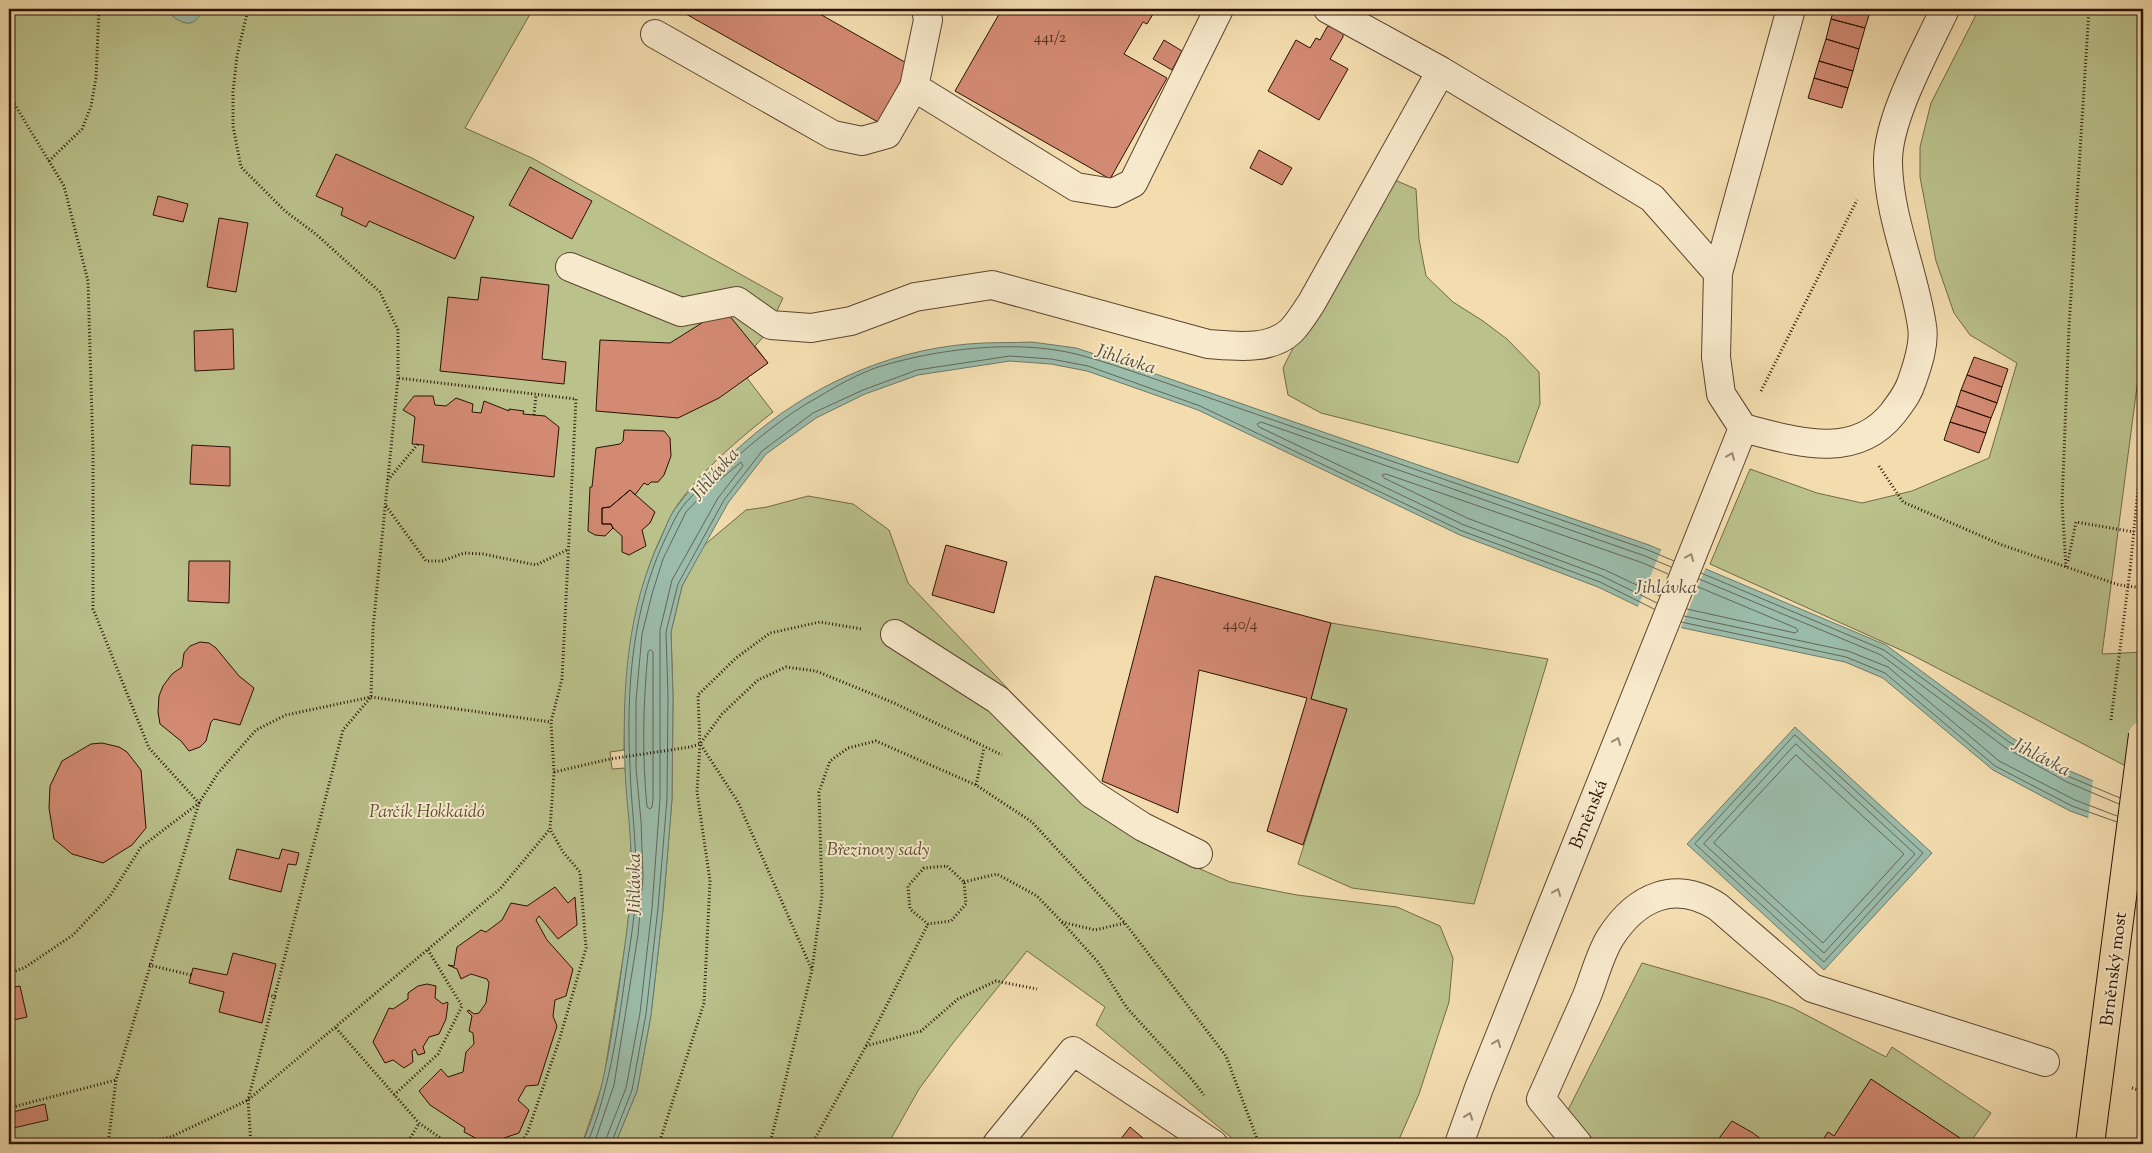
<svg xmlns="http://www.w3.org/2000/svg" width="2152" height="1153" font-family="'Sorts Mill Goudy',serif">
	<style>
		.green { fill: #bac18b; stroke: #726948 }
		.water { fill: #9bbcaa; stroke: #6e7868 }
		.pier { fill: #f3ddaf }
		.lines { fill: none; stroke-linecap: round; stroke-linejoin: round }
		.shore { stroke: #626657; stroke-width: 1 }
		.building { fill: #d28a72; stroke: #2a1104 }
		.minor-casing { stroke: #5c442f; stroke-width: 30 }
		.path { stroke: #2a1104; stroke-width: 3; stroke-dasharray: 1 2.5; stroke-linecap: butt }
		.minor { stroke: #f7e9cb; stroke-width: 28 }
		.major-bridge-casing { stroke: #2a1104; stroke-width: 30; stroke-linecap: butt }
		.path-bridge { stroke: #2a1104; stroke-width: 3; stroke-dasharray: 1 2.5; stroke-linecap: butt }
		.major-bridge { stroke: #f3ddaf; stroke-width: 28 }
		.oneway { stroke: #9b8871 }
		.labels { text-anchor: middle; stroke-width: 4; stroke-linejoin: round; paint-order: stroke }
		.number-label { font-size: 15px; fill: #542f20 }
		.park-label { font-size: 18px; font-style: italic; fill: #5c4f33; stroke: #f7e9cb }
		.street-label { font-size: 18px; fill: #2a1104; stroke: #f7e9cb }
		.water-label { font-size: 19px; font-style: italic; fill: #524d3e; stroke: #f7e9cb }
	</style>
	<rect width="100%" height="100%" fill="#f3ddaf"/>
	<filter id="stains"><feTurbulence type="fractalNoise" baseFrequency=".004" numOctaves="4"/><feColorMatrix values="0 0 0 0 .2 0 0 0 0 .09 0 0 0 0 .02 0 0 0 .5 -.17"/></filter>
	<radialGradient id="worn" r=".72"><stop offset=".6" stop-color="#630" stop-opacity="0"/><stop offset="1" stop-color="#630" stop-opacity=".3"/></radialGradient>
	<path class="green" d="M9,9H533L465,128L532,158L783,298L766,334L755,346L768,363L747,378L773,412C739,439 703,469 678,504C671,513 667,525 662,535C630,602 625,676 624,750L610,752L612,769L625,768L630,822L632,877L627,934L603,1083L582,1144H9Z
		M1979,9H2143L2142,348L2102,654L2143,652V775L1912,655L1710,564L1750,469L1817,493L1862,503L1912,491L1989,458L2017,363L1970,335L1954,313L1936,261L1920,177V147L1931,103Z
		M1390,178L1416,189L1419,239L1426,276L1453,302L1483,321L1507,339L1539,372L1540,404L1518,463L1321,413L1288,395L1283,368L1300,334Z
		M808,496L853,504L889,530L908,583L1027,709L1048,764L1175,858L1230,882L1297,895L1397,907L1440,926L1453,958L1449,1002L1419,1094L1397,1144H1239L1096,1025L1105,1007L1027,951L953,1043L919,1089L888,1144H615L637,1091L651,1015L663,909L672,799L673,697L671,632L682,586L703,546L746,510L767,507Z
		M1331,623L1548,659L1474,904L1352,888L1298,864L1347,709L1311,699Z
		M1642,963L1768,999L1793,1008L1886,1057L1892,1047L1991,1113L1969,1144H1588L1565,1116Z"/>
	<path class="water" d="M169,9H204C194,27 186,27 170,14Z
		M1032,342L1076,348L1150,372L1649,545L1886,645L2012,738L2072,772L2143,802V837L2070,811L1993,770L1883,678L1845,662L1683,628L1598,587L1460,535L1198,410L1087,371L1051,364L1010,361L918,375L865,394L816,418L766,454L728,503L682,586L671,632L673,697L672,799L663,909L651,1015L637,1091L615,1144H582C603,1097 610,1045 618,995C623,956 630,918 631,879C633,841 626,804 625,767C622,690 627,608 661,538C666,527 670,514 678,505C695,481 722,463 744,443C806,388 885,351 968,344C990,342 1011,343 1032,342Z
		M1795,727L1932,853L1824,970L1687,844Z"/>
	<path class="pier" d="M1662,548L1706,567L1680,630L1637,609Z
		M2093,779L2143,800V839L2088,820Z"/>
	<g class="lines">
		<path class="shore" d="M1701,573L1884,650L2009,742L2070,777L2120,798
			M1699,579L1881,655L2006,748L2067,782L2119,804
			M1660,596L1605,570L1467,518L1384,478L1382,475L1386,474L1643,563L1668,574
			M1657,603L1602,576L1464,525L1259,427L1257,424L1261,422L1645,556L1671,567
			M1687,609L1795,633L1798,631L1796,628L1696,586
			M1684,616L1848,651L1888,667L1999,761L2075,800L2117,816
			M1681,622L1846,657L1885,673L1995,766L2072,806L2117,822
			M651,650L653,652V798L652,807L650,809L647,807C642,755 643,704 648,652Z
			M1795,735L1923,853L1824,962L1695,844Z
			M1796,744L1915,854L1824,953L1704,844Z
			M1796,755L1904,854L1823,943L1714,843Z
			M587,1144C609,1091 617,1035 625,978C630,944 637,908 636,873C636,838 631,803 630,767C626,690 632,608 666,537C671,527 676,515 683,506C695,491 711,479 726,466C756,440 785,415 820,396C838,385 858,374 878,367C937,349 1015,339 1076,354C1100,360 1125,369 1149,377L1648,550L1674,561
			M594,1144L614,1085L638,935L643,877L641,821L636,768V701L642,634L652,594L663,559L686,512L704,493L741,462L743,466L718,498L672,580L660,630V799L652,908L640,1013L626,1088L604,1144
			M611,1144L632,1090L646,1014L658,908L667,799L668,697L666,632L678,584L724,500L762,451L813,413L863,390L917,370L1010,356L1051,359L1088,366L1200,406L1462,531L1600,582L1654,609"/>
	</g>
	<path class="building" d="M677,9H811L910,65L878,122Z
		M1002,9H1156L1147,24L1143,22L1124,54L1167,78L1110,179L955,91Z
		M1834,9H1871L1865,28L1831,19Z
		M1831,19L1865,28L1859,49L1826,39Z
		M1331,26L1343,33V37L1330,59L1348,69L1319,120L1268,91L1296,40L1310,48L1316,38L1320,40L1327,27Z
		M1826,39L1859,49L1853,71L1819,61Z
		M1164,40L1182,51L1172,70L1153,59Z
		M1819,61L1853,71L1848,88L1814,78Z
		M1814,78L1848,88L1842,108L1808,98Z
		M1259,150L1292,168L1282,185L1250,168Z
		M336,154L474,217L455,259L369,221L366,227L341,215L343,208L316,196Z
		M530,167L592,201L572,239L509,205Z
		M158,196L188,204L183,222L153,215Z
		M219,218L248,223L236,292L207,287Z
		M481,277L549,285L542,359L566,362L564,384L440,371L448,297L478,300Z
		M724,309L768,363L719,398L678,418L596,411L600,340L670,343Z
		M233,329L234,369L195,371L194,331Z
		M1974,357L2008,369L2002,387L1967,375Z
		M1967,375L2002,387L1997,403L1961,390Z
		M1961,390L1997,403L1991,418L1956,406Z
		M414,396H433L435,405L446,406L456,398L473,404L472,412L481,413L484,401L509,411V409L524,411L523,414L545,416L559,427L554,477L422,462L424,445L412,444L415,417L403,410Z
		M1956,406L1991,418L1986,433L1950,422Z
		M1950,422L1986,433L1979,453L1944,440Z
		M624,430L664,431L670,438L671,456L664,475L658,482H651L648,485L644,483L635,495L630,490L610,507L602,508V524H611L613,528L605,536L595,535L588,531L590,487H592L596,448L620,444L623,441Z
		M192,445L230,447V486L190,484Z
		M630,490L655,512L650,523L642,530L646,546L629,555L622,552V536L613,528L611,524H602V508L610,507Z
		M946,545L1007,562L994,613L932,595Z
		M189,561H230L229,603L188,601Z
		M1155,576L1331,623L1311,699L1347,709L1303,845L1267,831L1307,698L1199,670L1178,813L1102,781Z
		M200,642L209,643L216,648L239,676L254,688L240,725L214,719L211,722L206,741L200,747L189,751L181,741L160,724L158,712L159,696L163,686L172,674L182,667L184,653L190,646Z
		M102,743L119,747L127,752L141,770L146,828L132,845L103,863L72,854L54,839L49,808L50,786L62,761L91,744Z
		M237,849L279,859L282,849L299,853L296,865L288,864L281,892L229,879Z
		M555,887L568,903L575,897L577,925L558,939L539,916L536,920L547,940L573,969L566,996L555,1000L553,1016L557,1026L538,1085L526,1086L518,1100L529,1110L519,1133L504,1138L500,1144L483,1142L464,1132L465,1128L430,1105L419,1091L441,1069L448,1077L463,1072L466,1052L474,1044L473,1033L469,1031L472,1016L467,1011L469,1010L474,1014L479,1013L486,1003L489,983L487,979L471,974L461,979L457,969L448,965L454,966L457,947L481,930L486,932L502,920L511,903L527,906Z
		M233,953L276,964L262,1023L219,1012L224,992L189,983L193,968L227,975Z
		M427,984L436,986L435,998L443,1004L447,1002L448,1003L446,1019L439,1034L429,1037L423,1047L425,1053L418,1055L415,1049L412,1051L413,1062L404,1068L393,1060L385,1063L373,1042L389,1008L393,1009L408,999V993L418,986Z
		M20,986L27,1017L9,1021V988Z
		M1871,1079L1969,1144H1820L1828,1132L1834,1136Z
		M45,1104L48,1120L9,1129V1113Z
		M1732,1121L1753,1133L1761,1139L1760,1144L1718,1143L1717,1141Z
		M1130,1127L1150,1144H1117Z"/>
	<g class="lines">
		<g class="minor-casing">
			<path id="minor" d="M1328,9L1441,71L1652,198L1718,273
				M1791,9L1718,273L1716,357L1721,394L1743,428C1794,441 1854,462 1893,413C1901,402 1908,394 1912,381C1918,364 1925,343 1922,326C1914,271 1889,219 1888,163C1887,119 1926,50 1945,9
				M655,34L833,135L862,141L887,134L914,87L928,20L926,9
				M914,87L1076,187L1113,193L1133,183L1219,9
				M570,267L681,312L737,301L771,325L811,328L851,321L915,297L992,285L1208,344C1234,346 1270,351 1291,331C1299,323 1306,311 1312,302L1441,71
				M895,634L998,700L1092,794L1143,827L1198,854
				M997,1144L1073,1051L1213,1144
				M1459,1144L1479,1088L1743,428
				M1578,1144L1541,1099C1556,1065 1571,1032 1586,998C1594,979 1599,956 1610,938C1636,897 1675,879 1718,907L1812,988L2045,1062"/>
		</g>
		<path class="path" d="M248,9L237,56L233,92V126L241,167L285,211L317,235L380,292L398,330V378L373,628L371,697L343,730L248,1100L251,1144
			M9,95L64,186L88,281L93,452V609L149,748L199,803L141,847L110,896L73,935L24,968L9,973
			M49,161L82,129L91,106L96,78L99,9
			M1761,391L1857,200
			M534,415L536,395
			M1879,466L1903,502L2002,545L2119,585L2143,588
			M388,480L418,444
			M386,506L426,561H442L464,553L483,554L536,565L567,550
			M2068,561L2076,522L2134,532
			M2066,567L2062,503L2069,327L2089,9
			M2130,570L2143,439
			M701,745L738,802L812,970
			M554,772L610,759L690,747L700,744L722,714L758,680L786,667L816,671L894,703L1002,755
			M976,785L984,748
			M947,866L964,882L966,904L951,921L928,924L910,909L908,886L924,868Z
			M964,882L997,874L1037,896L1061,921L1098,962L1127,1008L1190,1077L1204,1095
			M1062,922L1095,930L1125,923
			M149,965L191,975
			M268,995L276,997
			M336,1028L419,1123L449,1144
			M866,1046L928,924
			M2132,1088L2143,1091
			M394,1095L438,1054L462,1006L428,950
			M9,1108L116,1080
			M108,1144L116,1080L199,803L218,773L256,730L286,715L371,697L551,722
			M132,1144L171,1137L248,1100L500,889L550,829L554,772L551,722L562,679L576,399L398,378
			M407,1144L419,1123
			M521,1144L528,1131L559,1041L586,948L580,872L563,852L550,829
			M659,1144L704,1003L710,881L697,792L700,744L698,695L736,658L770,633L820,622L862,629
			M770,1144L812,970L822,895L819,792L830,761L848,748L876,741L976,785L1032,822L1125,923L1226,1056L1259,1144
			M812,1144L866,1046L921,1031L958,999L996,981L1037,989"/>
		<use href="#minor" class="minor"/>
		<g class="major-bridge-casing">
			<path id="major-bridge" d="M2090,1144L2143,735"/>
		</g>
		<path class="path-bridge" d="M2111,720L2130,570"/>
		<use href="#major-bridge" class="major-bridge"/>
	</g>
	<defs><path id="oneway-chevron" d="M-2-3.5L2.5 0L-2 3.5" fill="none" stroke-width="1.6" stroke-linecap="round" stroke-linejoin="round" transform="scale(1.25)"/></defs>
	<g class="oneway">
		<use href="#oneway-chevron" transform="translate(1731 456) rotate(-67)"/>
		<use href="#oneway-chevron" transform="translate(1690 557) rotate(-68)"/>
		<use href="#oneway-chevron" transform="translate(1617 741) rotate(-68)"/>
		<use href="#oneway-chevron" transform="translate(1557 892) rotate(-68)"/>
		<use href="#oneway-chevron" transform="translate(1497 1043) rotate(-68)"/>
		<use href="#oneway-chevron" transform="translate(1469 1116) rotate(-70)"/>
	</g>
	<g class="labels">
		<g class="number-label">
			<text x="1050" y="42">441/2</text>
			<text x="1240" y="629">440/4</text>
		</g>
		<g class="park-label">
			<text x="427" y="817">Parčík Hokkaidó</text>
			<text x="878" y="855">Březinovy sady</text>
		</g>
		<g class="street-label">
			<text transform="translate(1588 814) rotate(-68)" y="6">Brněnská</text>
			<text transform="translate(2113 969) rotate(-83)" y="6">Brněnský most</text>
		</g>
		<g class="water-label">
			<text transform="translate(1126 358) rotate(17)" y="7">Jihlávka</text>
			<text transform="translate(714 473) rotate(-49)" y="7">Jihlávka</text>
			<text x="1666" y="593">Jihlávka</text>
			<text transform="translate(2042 756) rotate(27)" y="7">Jihlávka</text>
			<text transform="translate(633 884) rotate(-90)" y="7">Jihlávka</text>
		</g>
	</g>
	<rect width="2152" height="1153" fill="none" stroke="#f3ddaf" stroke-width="30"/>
	<rect x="10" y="10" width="2132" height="1133" fill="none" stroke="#2a1104" stroke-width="2.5"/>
	<rect x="15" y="15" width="2122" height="1123" fill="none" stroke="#2a1104"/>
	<rect width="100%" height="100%" filter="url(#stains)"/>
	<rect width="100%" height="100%" fill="url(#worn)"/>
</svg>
